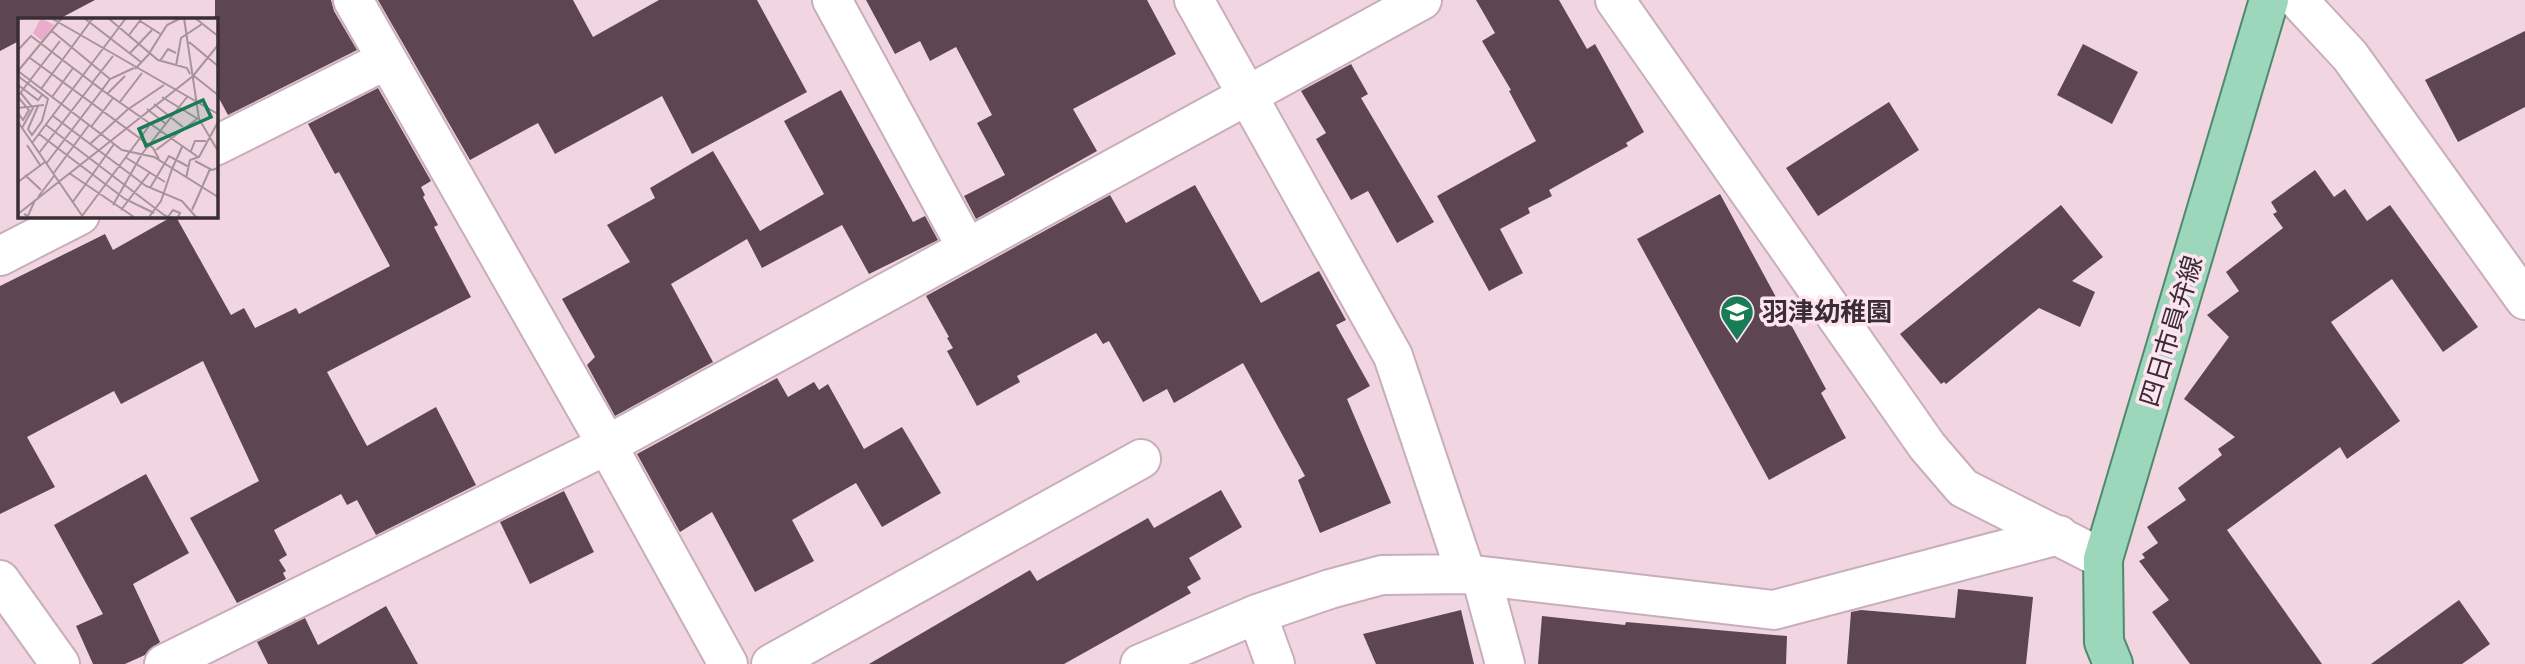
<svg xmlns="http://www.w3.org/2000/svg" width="2525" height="664" font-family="Karla,'Noto Sans JP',sans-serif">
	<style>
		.building { fill: #5d4651 }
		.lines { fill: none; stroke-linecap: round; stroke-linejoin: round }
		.minor-casing { stroke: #c8aeba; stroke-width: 42 }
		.major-casing { stroke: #4e8a6e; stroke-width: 42 }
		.minor { stroke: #fff; stroke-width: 38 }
		.major { stroke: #9cd6bb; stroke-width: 38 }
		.labels { text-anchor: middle; stroke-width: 7; stroke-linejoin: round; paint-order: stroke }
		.poi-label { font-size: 26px; font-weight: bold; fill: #392e33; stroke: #fee3f0; text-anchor: start }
		.street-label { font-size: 26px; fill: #392e33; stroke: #fee3f0 }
		.inset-road { fill: none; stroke: #a7939c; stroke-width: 2 }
		.view { fill: #187c54; fill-opacity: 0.15; stroke: #187c54; stroke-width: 3.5 }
		.inset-edge { fill: none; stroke: #392e33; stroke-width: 3.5 }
	</style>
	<rect width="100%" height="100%" fill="#f1d6e2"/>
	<path class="building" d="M0,0H95L59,19H19V41L0,51Z
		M215,0H331L334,11L357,50L228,115L215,91Z
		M378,0H573L593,37L659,0H757L807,92L692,154L662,96L555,154L538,123L470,160Z
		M866,0H1147L1176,54L1073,109L1097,151L976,219L964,196L1005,175L977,123L992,115L956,47L930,61L920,41L895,54Z
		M1476,0H1559L1587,49L1595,44L1644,132L1626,143L1628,146L1549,190L1552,196L1528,208L1530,213L1500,229L1523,273L1489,291L1437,196L1536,141L1509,91L1511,90L1482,41L1495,33Z
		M2525,31V107L2458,142L2425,80Z
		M2083,44L2138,72L2112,124L2057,95Z
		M1351,64L1368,94L1361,98L1434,222L1397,243L1368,191L1351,200L1316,139L1326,133L1301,91Z
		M378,88L431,181L421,187L425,195L423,197L438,225L434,227L471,297L327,372L367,446L436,407L476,485L376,535L357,500L347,505L341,494L274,530L287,555L279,560L286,571L283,573L286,579L237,603L190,518L259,481L203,361L121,404L114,391L27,437L55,487L0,514V286L105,234L113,250L175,215L231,315L244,308L255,328L296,308L299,314L390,266L339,172L335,174L308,124Z
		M841,90L913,222L925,216L938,240L869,274L842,225L762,268L747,239L671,284L713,362L615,416L587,365L595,357L562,299L630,262L607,225L655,198L650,188L713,151L760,231L824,194L784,121Z
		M1889,102L1919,150L1818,216L1786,168Z
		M2315,170L2334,197L2345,189L2367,221L2390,205L2478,327L2443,352L2392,279L2331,322L2400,421L2347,459L2340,447L2227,530L2322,664H2190L2152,612L2169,600L2139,561L2145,558L2142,554L2158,543L2147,527L2186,500L2178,488L2222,455L2218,449L2235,437L2184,399L2229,337L2207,315L2239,291L2226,272L2283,228L2273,214L2277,212L2271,202Z
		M1195,185L1261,303L1319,271L1346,320L1336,325L1370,386L1347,399L1391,503L1320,533L1298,480L1305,476L1243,363L1174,403L1167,389L1143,402L1109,341L1103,344L1096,333L1017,376L1020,382L977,406L947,351L953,348L947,338L949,337L926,296L1110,195L1126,223Z
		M1720,194L1826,389L1821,393L1846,438L1769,480L1637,239Z
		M2061,205L2103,257L2072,281L2095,292L2080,327L2039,308L1946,384L1944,382L1941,384L1900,334Z
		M777,378L788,397L814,382L819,390L828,384L864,449L902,427L941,493L882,527L856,483L792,520L814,561L755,592L712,512L680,532L637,454Z
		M146,474L189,553L133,584L160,642L145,655L125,664H93L76,626L103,614L54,525Z
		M1221,490L1242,527L1189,558L1201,579L1187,587L1191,593L1064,664H869L1030,570L1037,581L1148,518L1154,528Z
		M564,491L594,552L530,584L500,522Z
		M1958,589L2033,597L2026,664H1847L1851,612L1861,610L1955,618Z
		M2459,600L2490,644L2462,664H2371Z
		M386,606L418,664H268L257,642L305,618L318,645Z
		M1461,610L1474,664H1376L1363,634Z
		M1542,616L1625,625L1626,622L1787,636L1786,664H1538Z"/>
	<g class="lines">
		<g class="minor-casing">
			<path id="minor" d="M353,0L607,445L728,664
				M832,0L967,248
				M1194,0L1393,356L1466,574
				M1615,0L1927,446L1963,488L2103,559
				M2298,0L2350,56L2525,300
				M215,146L386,60
				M0,256L80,215
				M1481,576L1505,664
				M0,580L60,664
				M1257,614L1275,664
				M164,664L607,445L1422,0
				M771,664L1141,459
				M1140,664L1257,614L1330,589L1382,575L1466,574L1774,610L2059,535"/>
		</g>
		<g class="major-casing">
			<path id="major" d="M2113,664L2104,642L2103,559L2269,0"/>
		</g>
		<use href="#minor" class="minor"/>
		<use href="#major" class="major"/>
	</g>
	<defs>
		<g id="school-pin" transform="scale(1.75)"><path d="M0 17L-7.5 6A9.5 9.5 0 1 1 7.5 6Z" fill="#187c54" stroke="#fee3f0"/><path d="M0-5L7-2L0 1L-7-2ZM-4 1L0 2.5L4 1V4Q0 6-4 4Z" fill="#fff"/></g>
	</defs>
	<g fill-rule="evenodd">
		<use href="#school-pin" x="1737" y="312"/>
	</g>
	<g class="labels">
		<g class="poi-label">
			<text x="1762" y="321">羽津幼稚園</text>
		</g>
		<g class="street-label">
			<text transform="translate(2171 331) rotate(-73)" y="9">四日市員弁線</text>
		</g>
	</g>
	<g transform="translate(18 18)">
		<rect width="200" height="200" fill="#f1d6e2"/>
		<path d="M23,0L36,7L24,23L15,15Z" fill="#ebabca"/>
		<path class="inset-road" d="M33,0L200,96M66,0L123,44M90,0L140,42L169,50L172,56M166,0L181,101L200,133M177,0L200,18M122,3L144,17M34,13L92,61M111,17L124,0M171,24L200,48M0,32L13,18L84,72L28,146M132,34L149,7L163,0M112,35L134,12M12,40L135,130L141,141M142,43L150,31L158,35M158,48L163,20L184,6M116,50L92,61L84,72L180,139M117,51L132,35M0,53L104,132L136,139L200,179M0,53L44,0M0,58L30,81L24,103L14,117L10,111L20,88M176,58L200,77M74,65L95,38M0,67L20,82L24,77M23,71L75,0M2,74L15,90L4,110M89,76L107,58M0,78L42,23M0,79L11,92L5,102L0,95M34,79L55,50M144,79L180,101M101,85L124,55M136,86L165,109M0,90L26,87M129,91L148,106M35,98L128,168L164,183L178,199M0,104L65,199M28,107L146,197L150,199L155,192L162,195L160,199M73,109L95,80M21,116L107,181L136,195M14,125L108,0M72,126L109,92L146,67M9,127L22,147M138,132L179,101M173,133L177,123H188M21,135L75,65M107,139L147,164M177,143L194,152L200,150M154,151L164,129M51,155L116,199M35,156L71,107M7,157L23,172M168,160L172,142L181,139L200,104M0,164L27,144M67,167L96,126M132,170L151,138L171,149M20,179L36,158M54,185L67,167M95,187L124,136L169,79M103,192L132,154M174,192L192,151M0,196L175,58L200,27M6,196L10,198L17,182M64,198L131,108M131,199L143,183L154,151"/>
		<path class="view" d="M185,82L193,99L128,128L121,111Z"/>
		<rect width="200" height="200" class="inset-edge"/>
	</g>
</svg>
